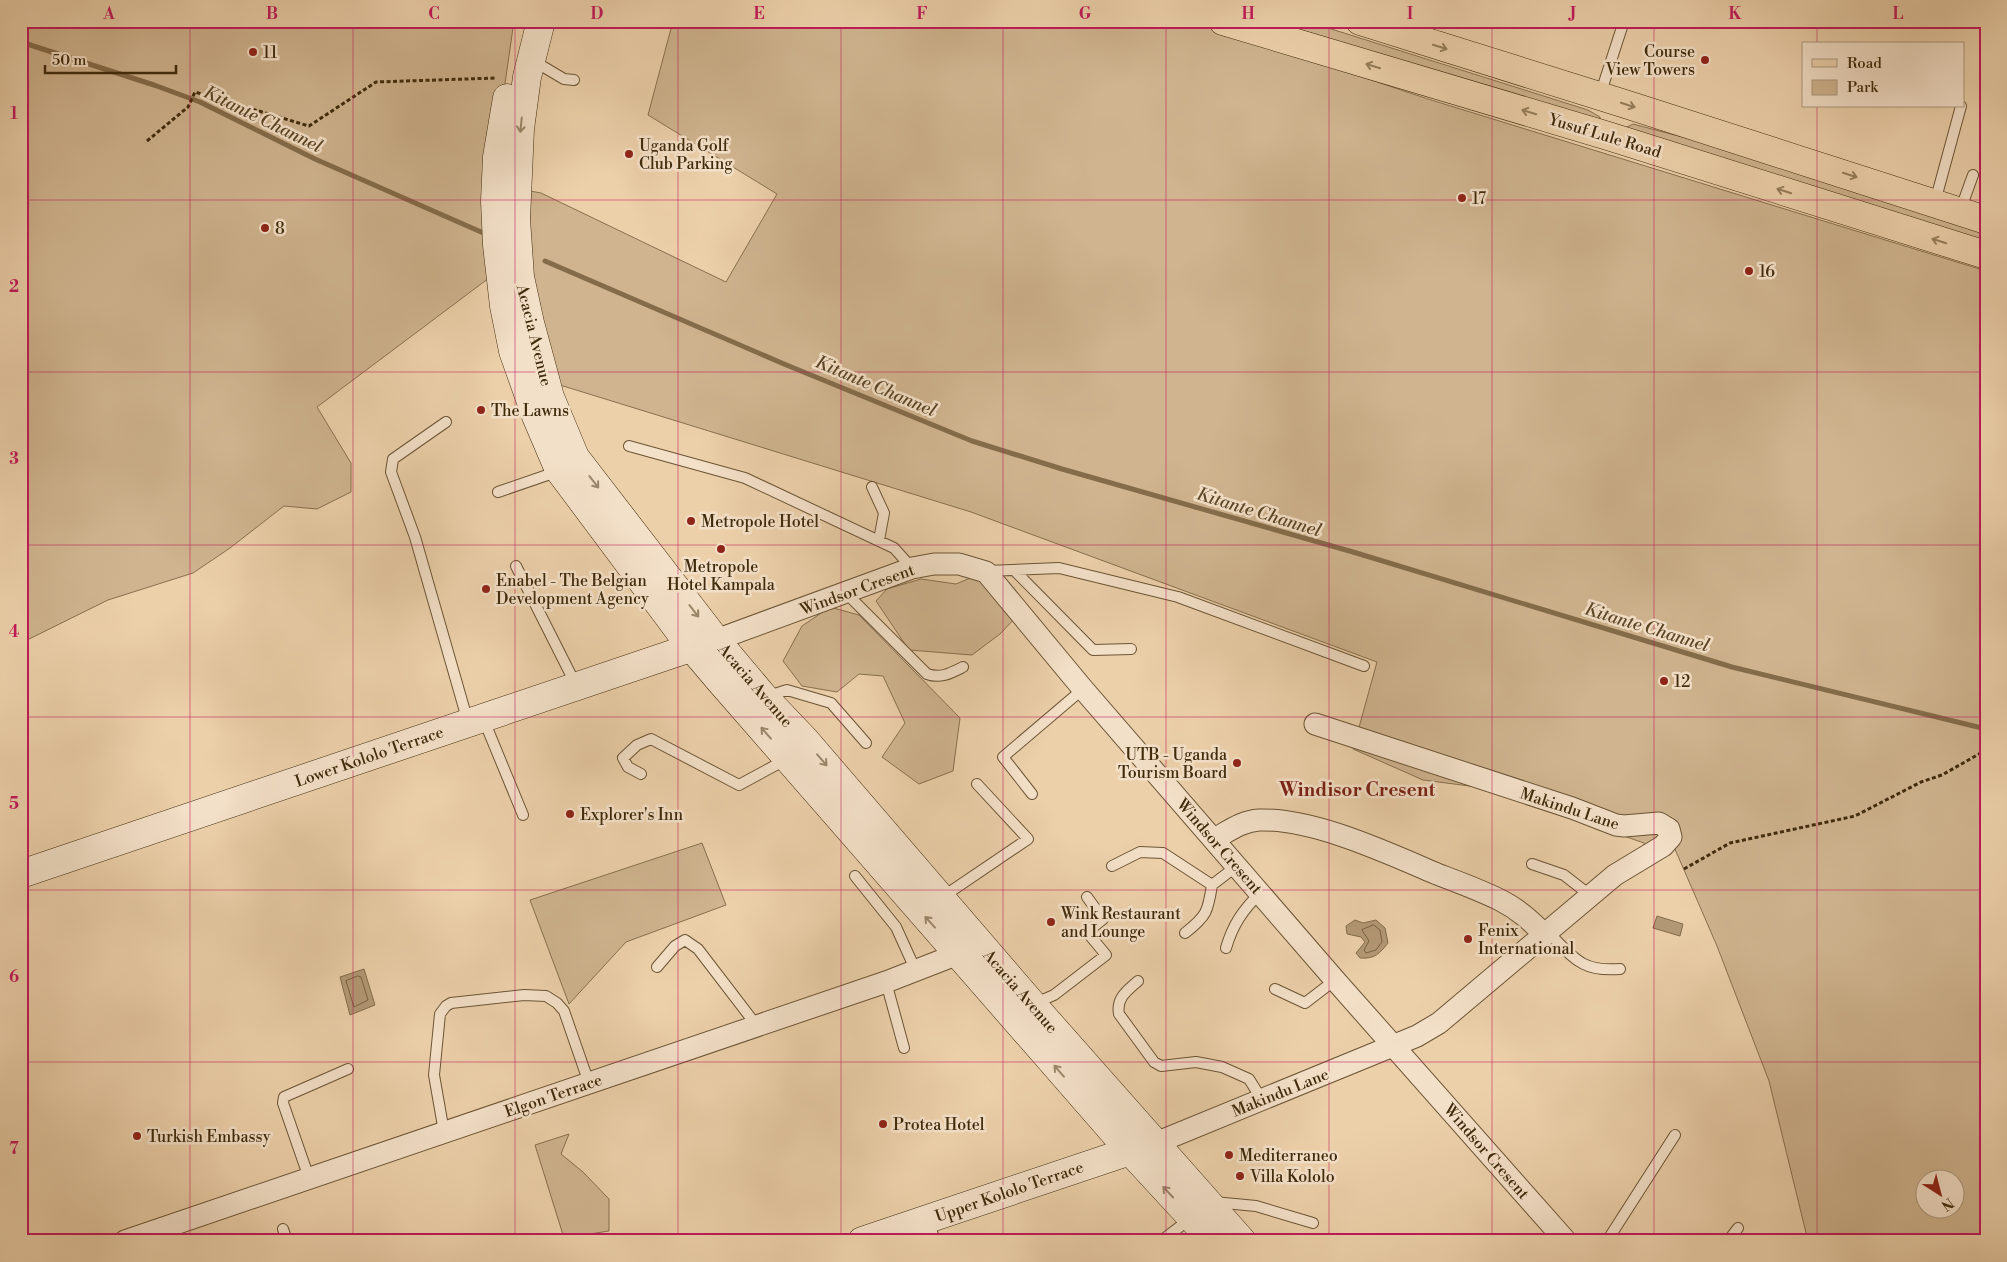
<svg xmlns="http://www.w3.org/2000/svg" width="2007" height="1262" font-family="'Libre Bodoni',serif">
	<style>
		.green { fill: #cfb48f; stroke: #88704e; fill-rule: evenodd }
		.water { fill: #b29874; stroke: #846c4a }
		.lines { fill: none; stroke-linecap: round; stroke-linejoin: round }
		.shore { stroke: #796240; stroke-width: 1 }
		.stream { stroke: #846c4a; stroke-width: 5 }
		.lane-casing { stroke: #6b5434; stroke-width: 12 }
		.street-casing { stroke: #6b5434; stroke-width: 23 }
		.secondary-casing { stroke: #402b0c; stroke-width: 29 }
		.primary-casing { stroke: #402b0c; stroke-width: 29 }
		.path { stroke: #402b0c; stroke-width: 3; stroke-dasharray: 4 2.5; stroke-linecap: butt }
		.lane { stroke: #f3e0c8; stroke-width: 10 }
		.street { stroke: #f3e0c8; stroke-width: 21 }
		.secondary { stroke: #f3e0c8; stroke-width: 28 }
		.primary { stroke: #ecd0aa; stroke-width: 28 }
		.oneway { stroke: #967e5b }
		.oneway2 { stroke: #9a866a }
		.grid { fill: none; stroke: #c2185b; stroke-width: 1; stroke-opacity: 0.55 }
		.poi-dot { fill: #8f2418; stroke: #f3e0c8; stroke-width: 2 }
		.labels { text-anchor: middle; stroke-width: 5; stroke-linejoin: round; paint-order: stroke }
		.poi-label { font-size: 16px; fill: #402b0c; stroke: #f3e0c8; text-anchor: start }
		.street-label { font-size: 16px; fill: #402b0c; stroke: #f3e0c8 }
		.water-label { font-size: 18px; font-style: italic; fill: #5c4626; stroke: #f3e0c8 }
		.quarter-label { font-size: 19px; font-weight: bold; fill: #7a1f14; stroke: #f3e0c8 }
		.neatline { fill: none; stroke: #c2185b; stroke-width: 2 }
		.grid-label { font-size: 16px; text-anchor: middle; font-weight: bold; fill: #c2185b }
	</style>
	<rect width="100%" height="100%" fill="#ecd0aa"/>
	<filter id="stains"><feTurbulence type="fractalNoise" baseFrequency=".004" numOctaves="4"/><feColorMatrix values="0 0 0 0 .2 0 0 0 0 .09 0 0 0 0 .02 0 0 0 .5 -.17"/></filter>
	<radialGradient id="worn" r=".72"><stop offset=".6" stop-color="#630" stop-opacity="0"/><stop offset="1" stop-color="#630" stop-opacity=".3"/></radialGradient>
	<path class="green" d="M21,21H514L488,202L489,278L317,407L351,463V492L317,509L284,506L230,548L193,573L108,600L21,643Z
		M673,21H1195L1428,99L1986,271V1241H1808L1769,1081L1717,946L1671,840L1652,856L1644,843L1485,788L1423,780L1353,749L1377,662L971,512L547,381L519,189L541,193L726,282L777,194L648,115ZM1924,1180H1954V1210H1924Z
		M1272,21H1306L1588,110L1600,117V122Z
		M1633,124L1701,142L1986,231V245L1625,128Z
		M975,576L1018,615L1000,634L972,655L909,650L876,601L887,589L921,579L956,584Z
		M830,607L859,615L960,718L953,771L919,784L882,757L905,723L883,676L859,674L837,692L802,686L783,661L802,626Z
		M702,843L726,905L626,942L569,1004L530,900Z
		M569,1134L561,1154L583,1172L609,1199V1231L564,1238L535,1145Z"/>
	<path class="water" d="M1657,916L1683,924L1680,936L1653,928Z
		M1355,920L1363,923L1376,920L1385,928L1388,943C1379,954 1375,959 1360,958L1356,953L1365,942L1361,937L1347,934L1346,926Z
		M364,969L375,1005L350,1015L340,977Z"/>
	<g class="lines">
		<path class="shore" d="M1374,925L1380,930L1382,942L1376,950L1366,953L1364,950L1369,941L1362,930Z
			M358,976L361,977L368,1000L354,1007L346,981Z"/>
		<path class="stream" d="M21,42L154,85L200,102L315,159L488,235
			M545,261L784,364L972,441L1062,469L1353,552L1732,667L1986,729"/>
		<g class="lane-casing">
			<path id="lane" d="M532,60L564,79L574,80
				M1600,95L1624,21
				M1935,202L1961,106
				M1960,211L1973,175
				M446,422L393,459L391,472L415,537L468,722
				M629,446L745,478L894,548L912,568
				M872,487L884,513L879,540
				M498,492L559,471
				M516,566L576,685
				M1014,570L1093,650L1131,649
				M987,571L1059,568L1178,597L1364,666
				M845,592L927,674C941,679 951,673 963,667
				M765,697L787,690L831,703L866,743
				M483,718L523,815
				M641,774L628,767L623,758L637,745L651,739L739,785L787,759
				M1032,794L1003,757L1083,689
				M1532,864L1564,875L1591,896
				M1112,866L1140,852L1163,853L1212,885L1238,865
				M855,876L896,927L916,971
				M941,898L1028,839L977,784
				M1548,932C1574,958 1581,972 1620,969
				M1185,933C1207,916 1208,911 1212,885
				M1226,948C1233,924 1243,910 1261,892
				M657,967L675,946L685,940L698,949L757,1026
				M1138,981C1127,991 1116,998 1119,1014L1154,1062L1161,1066L1196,1062L1222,1067L1249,1079L1262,1100
				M886,982L904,1048
				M1275,989L1305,1003L1335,980
				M1033,1004L1054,995L1106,955L1087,932L1103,919L1087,897
				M444,1132L434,1075L440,1014L446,1006L451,1003L524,995L546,996L557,1003L564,1011L589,1083
				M309,1178L283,1103L284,1097L348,1069
				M1214,1202L1256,1206L1313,1223
				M928,1220L935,1241
				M283,1229L287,1241
				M1161,1241L1190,1219
				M1607,1241L1675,1135
				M1728,1241L1738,1228"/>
		</g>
		<g class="street-casing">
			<path id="street" d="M716,640L912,568L934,564H959L986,572L1083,689L1335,980L1566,1241
				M1214,839C1229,831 1242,821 1259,820C1313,818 1388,853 1437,874C1458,882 1480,890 1500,900C1518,909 1531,921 1545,935
				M1156,1143L1417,1036L1439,1023L1615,875L1663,846L1671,837L1669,829L1659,823L1624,826L1616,825L1572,808L1315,724
				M125,1241L886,982L958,954L967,944"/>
		</g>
		<g class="secondary-casing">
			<path id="secondary" d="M541,21L527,77L520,129L516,219L520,277L530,323L550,397L575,457L716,640L764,697L805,740L1033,1005L1242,1241
				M507,98L497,157L495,201L497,245L504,306L513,351L536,416L559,470L692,648L720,681L1130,1151L1213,1241
				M21,874L708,642
				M862,1241L1145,1146"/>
		</g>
		<g class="primary-casing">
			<path id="primary" d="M1223,21L1608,136L1986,255
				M1360,21L1622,103L1986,220"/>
		</g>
		<path class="path" d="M147,141L188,107L195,92L309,126L376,82L496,78
			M1684,869L1730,843L1855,816L1921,782L1942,775L1986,750"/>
		<use href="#lane" class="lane"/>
		<use href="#street" class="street"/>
		<use href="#secondary" class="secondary"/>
		<use href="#primary" class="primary"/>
	</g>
	<defs><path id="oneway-shaft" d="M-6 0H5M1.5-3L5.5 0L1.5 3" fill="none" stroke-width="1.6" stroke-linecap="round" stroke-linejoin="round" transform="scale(1.25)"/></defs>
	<g class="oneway">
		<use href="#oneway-shaft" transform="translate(1440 47) rotate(17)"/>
		<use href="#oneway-shaft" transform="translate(1373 66) rotate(-163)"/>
		<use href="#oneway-shaft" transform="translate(1628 105) rotate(18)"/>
		<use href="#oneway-shaft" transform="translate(1529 112) rotate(-163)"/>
		<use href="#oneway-shaft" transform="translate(1850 175) rotate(18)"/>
		<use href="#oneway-shaft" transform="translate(1784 191) rotate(-162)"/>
		<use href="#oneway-shaft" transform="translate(1939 241) rotate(-162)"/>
	</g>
	<g class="oneway2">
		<use href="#oneway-shaft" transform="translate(521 125) rotate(96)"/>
		<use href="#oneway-shaft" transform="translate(594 482) rotate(52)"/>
		<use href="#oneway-shaft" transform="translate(694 611) rotate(52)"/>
		<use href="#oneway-shaft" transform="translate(766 733) rotate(-131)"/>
		<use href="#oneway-shaft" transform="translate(822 760) rotate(49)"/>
		<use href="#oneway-shaft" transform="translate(930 922) rotate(-132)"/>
		<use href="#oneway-shaft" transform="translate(1059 1071) rotate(-131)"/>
		<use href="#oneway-shaft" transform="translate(1168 1192) rotate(-133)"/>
	</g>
	<path class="grid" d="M190,21V1241M353,21V1241M515,21V1241M678,21V1241M841,21V1241M1003,21V1241M1166,21V1241M1329,21V1241M1492,21V1241M1654,21V1241M1817,21V44M1817,106V1241M21,200H1986M21,372H1986M21,545H1986M21,717H1986M21,890H1986M21,1062H1986"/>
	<g class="poi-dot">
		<circle cx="253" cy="52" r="5"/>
		<circle cx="1705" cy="60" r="5"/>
		<circle cx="629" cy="154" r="5"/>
		<circle cx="1462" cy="198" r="5"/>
		<circle cx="265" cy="228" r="5"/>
		<circle cx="1749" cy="271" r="5"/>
		<circle cx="481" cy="410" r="5"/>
		<circle cx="691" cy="521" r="5"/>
		<circle cx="721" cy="549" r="5"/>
		<circle cx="486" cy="589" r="5"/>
		<circle cx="1664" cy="681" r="5"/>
		<circle cx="1237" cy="763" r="5"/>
		<circle cx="570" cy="814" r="5"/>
		<circle cx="1051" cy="922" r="5"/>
		<circle cx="1468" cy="939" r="5"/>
		<circle cx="883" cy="1124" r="5"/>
		<circle cx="137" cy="1136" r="5"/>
		<circle cx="1229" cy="1155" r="5"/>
		<circle cx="1240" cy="1176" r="5"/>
	</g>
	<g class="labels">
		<g class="poi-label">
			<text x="1695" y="57" text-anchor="end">Course<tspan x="1695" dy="18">View Towers</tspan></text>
			<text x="263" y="58">11</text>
			<text x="639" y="151">Uganda Golf<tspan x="639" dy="18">Club Parking</tspan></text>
			<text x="1472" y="204">17</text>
			<text x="275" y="234">8</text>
			<text x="1759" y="277">16</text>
			<text x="491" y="416">The Lawns</text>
			<text x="701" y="527">Metropole Hotel</text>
			<text x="721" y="572" text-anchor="middle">Metropole<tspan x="721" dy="18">Hotel Kampala</tspan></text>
			<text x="496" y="586">Enabel - The Belgian<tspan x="496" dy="18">Development Agency</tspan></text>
			<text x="1674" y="687">12</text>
			<text x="1227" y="760" text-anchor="end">UTB - Uganda<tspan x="1227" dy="18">Tourism Board</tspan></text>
			<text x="580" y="820">Explorer's Inn</text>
			<text x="1061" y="919">Wink Restaurant<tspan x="1061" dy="18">and Lounge</tspan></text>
			<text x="1478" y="936">Fenix<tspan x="1478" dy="18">International</tspan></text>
			<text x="893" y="1130">Protea Hotel</text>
			<text x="147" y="1142">Turkish Embassy</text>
			<text x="1239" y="1161">Mediterraneo</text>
			<text x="1250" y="1182">Villa Kololo</text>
		</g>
		<g class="street-label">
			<text transform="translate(1605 135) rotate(17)" y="6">Yusuf Lule Road</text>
			<text transform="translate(535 335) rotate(76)" y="6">Acacia Avenue</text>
			<text transform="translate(857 589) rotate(-20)" y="6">Windsor Cresent</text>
			<text transform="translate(756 685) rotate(49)" y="6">Acacia Avenue</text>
			<text transform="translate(369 756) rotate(-19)" y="6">Lower Kololo Terrace</text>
			<text transform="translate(1570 808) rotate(18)" y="6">Makindu Lane</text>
			<text transform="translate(1220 846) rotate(49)" y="6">Windsor Cresent</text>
			<text transform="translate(1021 991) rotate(49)" y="6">Acacia Avenue</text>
			<text transform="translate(1280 1092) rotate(-22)" y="6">Makindu Lane</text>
			<text transform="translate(553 1095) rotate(-19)" y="6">Elgon Terrace</text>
			<text transform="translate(1487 1151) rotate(49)" y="6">Windsor Cresent</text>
			<text transform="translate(1009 1191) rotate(-19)" y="6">Upper Kololo Terrace</text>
		</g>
		<g class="water-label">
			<text transform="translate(263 119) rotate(26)" y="6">Kitante Channel</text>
			<text transform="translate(876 386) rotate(23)" y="6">Kitante Channel</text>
			<text transform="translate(1259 512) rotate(17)" y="6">Kitante Channel</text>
			<text transform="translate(1647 627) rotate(17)" y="6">Kitante Channel</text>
		</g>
		<g class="quarter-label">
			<text x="1357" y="796">Windisor Cresent</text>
		</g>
	</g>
	<rect width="2007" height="1262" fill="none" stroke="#ecd0aa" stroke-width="55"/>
	<rect x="1802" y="42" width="162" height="65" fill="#f3e0c8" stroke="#ab987d"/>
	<rect x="1812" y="59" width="25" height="8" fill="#ecd0aa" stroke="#ab987d"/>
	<text x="1847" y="68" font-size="15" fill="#402b0c">Road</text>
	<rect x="1812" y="80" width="25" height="15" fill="#cfb48f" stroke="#ab987d"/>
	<text x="1847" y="92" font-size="15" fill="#402b0c">Park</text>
	<g transform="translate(1940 1194) rotate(144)"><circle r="24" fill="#f3e0c8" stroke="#ab987d"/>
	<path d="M0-4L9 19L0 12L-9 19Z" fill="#8f2418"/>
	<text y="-8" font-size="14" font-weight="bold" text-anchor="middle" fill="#402b0c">N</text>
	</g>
	<path d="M45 65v8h131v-8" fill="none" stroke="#402b0c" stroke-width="2.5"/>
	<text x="52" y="65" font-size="15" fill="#402b0c" stroke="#f3e0c8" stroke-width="4" paint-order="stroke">50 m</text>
	<rect x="28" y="28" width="1952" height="1206" class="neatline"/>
	<g class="grid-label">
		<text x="109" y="19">A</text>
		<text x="272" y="19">B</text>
		<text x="434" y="19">C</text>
		<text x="597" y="19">D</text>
		<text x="759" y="19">E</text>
		<text x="922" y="19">F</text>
		<text x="1085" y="19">G</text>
		<text x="1248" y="19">H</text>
		<text x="1410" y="19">I</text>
		<text x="1573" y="19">J</text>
		<text x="1735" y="19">K</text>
		<text x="1898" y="19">L</text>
		<text x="14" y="119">1</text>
		<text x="14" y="292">2</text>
		<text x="14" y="464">3</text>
		<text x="14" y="637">4</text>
		<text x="14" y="809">5</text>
		<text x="14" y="982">6</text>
		<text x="14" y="1154">7</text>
	</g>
	<rect width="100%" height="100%" filter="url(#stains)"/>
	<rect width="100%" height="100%" fill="url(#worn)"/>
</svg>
